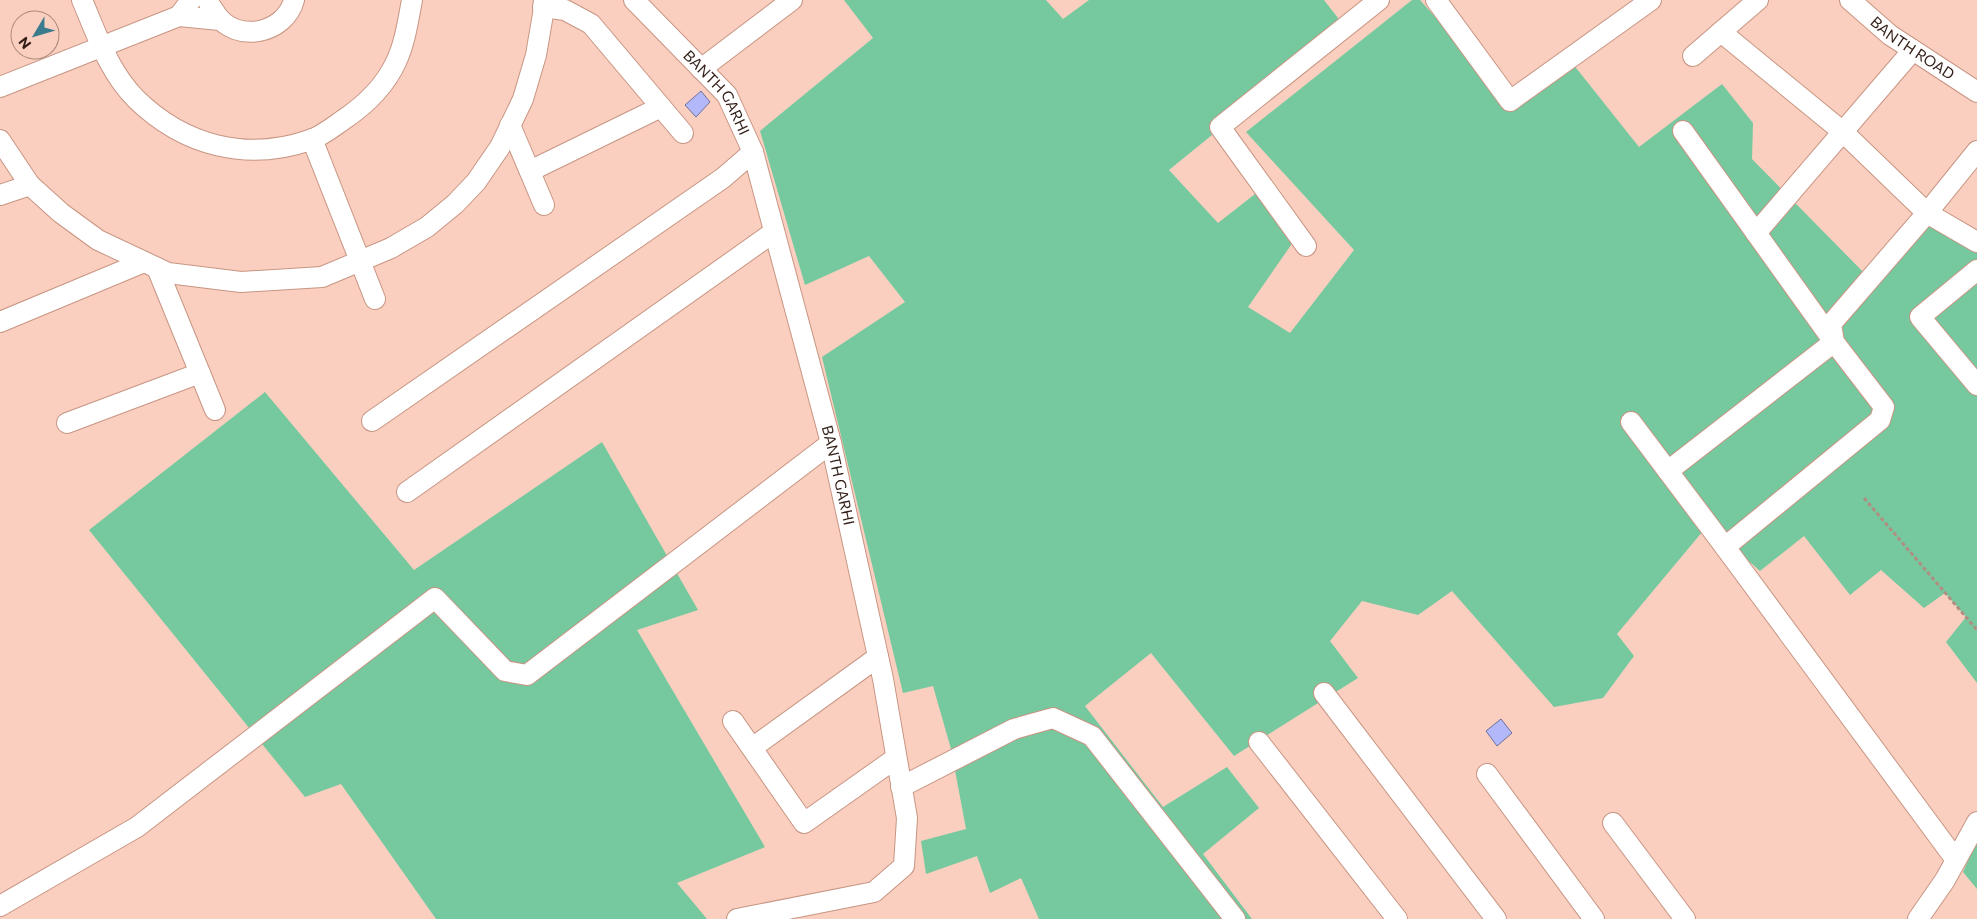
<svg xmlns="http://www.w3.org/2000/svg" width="1977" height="919" font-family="Commissioner,sans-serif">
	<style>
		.green { fill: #76c99f }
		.building { fill: #b2b8fa; stroke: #6c709b }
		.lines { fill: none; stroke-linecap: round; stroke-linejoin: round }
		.minor-casing { stroke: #c89583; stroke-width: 22 }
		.path { stroke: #b08e81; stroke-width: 3; stroke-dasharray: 4 2.5; stroke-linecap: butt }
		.minor { stroke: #fff; stroke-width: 20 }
		.labels { text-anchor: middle; stroke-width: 4.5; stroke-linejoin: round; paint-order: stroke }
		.street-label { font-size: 15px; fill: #321e17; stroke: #facfbf }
	</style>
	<rect width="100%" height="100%" fill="#facfbf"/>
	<path class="green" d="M844,0H1046L1063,19L1089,0H1324L1345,27L1169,170L1218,223L1255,194L1298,235L1248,307L1290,333L1354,250L1246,132L1412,0H1420L1510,101L1569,59L1639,147L1722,84L1753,123L1752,159L1870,279L1927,213L1977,239V683L1946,642L1966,617L1945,593L1924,608L1881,570L1850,595L1804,536L1760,571L1708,525L1617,634L1634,656L1603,698L1554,707L1452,591L1418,615L1362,601L1330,641L1358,678L1234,756L1151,653L1085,706L1163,807L1227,767L1259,808L1203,854L1252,919H1039L1021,878L990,893L977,856L926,874L921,841L966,829L951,749L933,686L903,693L822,357L905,302L869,256L805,285L760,131L873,38Z
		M265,392L414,570L602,442L698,610L637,630L765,847L677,883L707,919H436L341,784L305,797L89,530Z
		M1977,841V889L1963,872Z"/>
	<path class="building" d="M701,91L710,102L696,117L685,105Z
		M1501,719L1512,733L1497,746L1486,731Z"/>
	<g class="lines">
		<g class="minor-casing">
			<g id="minor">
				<path d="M82,0C97,35 109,72 136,99C184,146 247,162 310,140C322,136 333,127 343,120C364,106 385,86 396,62C405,43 408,21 412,0"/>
				<path d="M208,0C209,5 213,9 216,14C236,44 285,34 294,0"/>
				<path id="s1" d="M634,0L727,95L753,152L831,443L883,679L907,818L904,866L874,892L737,919"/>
				<path d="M1436,0L1510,101L1651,0"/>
				<path id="s2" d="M1850,0L1890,35L1977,92"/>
				<path d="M543,7L565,10L591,24L683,133"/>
				<path d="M179,16L191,0"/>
				<path d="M1721,32L1843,132L1927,213L1977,242"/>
				<path d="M1693,56L1758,0"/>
				<path d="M701,69L792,0"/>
				<path d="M0,87L179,16L220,20"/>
				<path d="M510,125L544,205"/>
				<path d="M312,139L375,299"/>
				<path d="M0,140L30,185L61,213L98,240L168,273L241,282L322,277L391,248L427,227L455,204L476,182L500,147L523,99L536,55L543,14L544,0"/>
				<path d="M530,171L661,107"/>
				<path d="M0,195L30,185"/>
				<path d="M1756,233L1913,50"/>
				<path d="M1306,246L1220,127L1379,0"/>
				<path d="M157,268L215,410"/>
				<path d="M1977,270L1920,317L1977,385"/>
				<path d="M0,322L144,262"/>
				<path d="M372,421L723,178L753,152"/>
				<path d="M1631,422L1725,547"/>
				<path d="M67,423L200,373"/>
				<path d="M1668,471L1834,342L1683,131"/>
				<path d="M407,492L774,232"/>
				<path d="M1324,693L1496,919"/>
				<path d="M733,721L804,823L896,758"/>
				<path d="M1259,742L1397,919"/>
				<path d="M752,748L878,657"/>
				<path d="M1487,774L1594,919"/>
				<path d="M901,787L1014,729L1053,718L1092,736L1235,919"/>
				<path d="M1613,823L1685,919"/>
				<path d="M1956,860L1725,547L1880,420L1884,407L1834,342L1831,324L1927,213L1977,151"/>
				<path d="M0,906L137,827L435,598L505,671L527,675L831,443"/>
				<path d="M1918,919L1945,880L1977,822"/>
			</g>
		</g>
		<path class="path" d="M1864,498L1977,630"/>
		<use href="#minor" class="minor"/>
	</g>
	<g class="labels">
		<g class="street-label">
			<text dy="5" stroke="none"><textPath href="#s2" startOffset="79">BANTH ROAD</textPath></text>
			<text dy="5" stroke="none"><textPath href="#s1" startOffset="125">BANTH GARHI</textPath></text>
			<text dy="5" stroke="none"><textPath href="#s1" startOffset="530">BANTH GARHI</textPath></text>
		</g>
	</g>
	<g transform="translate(35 35) rotate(232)"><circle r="24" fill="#facfbf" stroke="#aa887c"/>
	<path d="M0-4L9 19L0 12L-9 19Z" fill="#3b7b8e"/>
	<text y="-8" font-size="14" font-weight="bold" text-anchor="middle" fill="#321e17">N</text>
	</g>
</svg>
